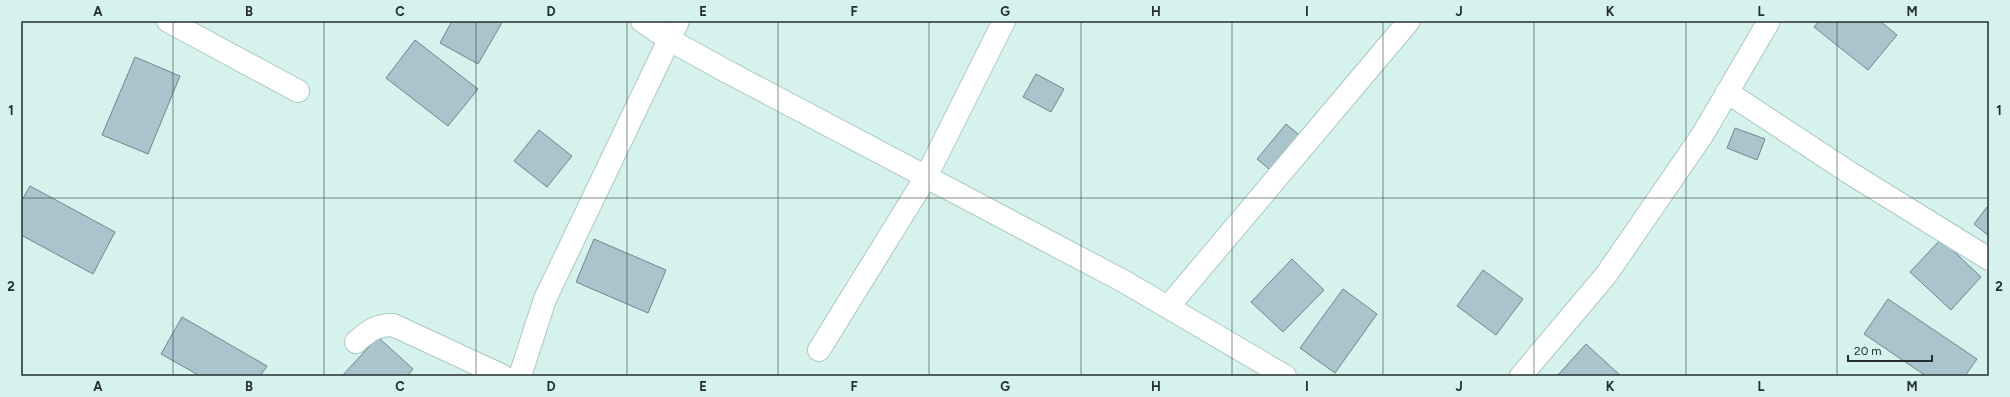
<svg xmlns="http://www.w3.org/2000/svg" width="2010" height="397" font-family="Figtree,sans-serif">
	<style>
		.building { fill: #a9c4cc; stroke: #6e878f }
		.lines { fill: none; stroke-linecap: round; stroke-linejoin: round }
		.street-casing { stroke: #acc8c3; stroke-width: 24 }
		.street { stroke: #fff; stroke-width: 22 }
		.grid { fill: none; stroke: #242f2e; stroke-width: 1; stroke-opacity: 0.55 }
		.neatline { fill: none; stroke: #242f2e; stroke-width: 1.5 }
		.grid-label { font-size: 13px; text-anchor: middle; font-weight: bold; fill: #242f2e }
	</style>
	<rect width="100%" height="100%" fill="#d5f2ed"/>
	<path class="building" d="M452,21H503L478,64L440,43Z
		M1819,21H1880L1897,35L1868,70L1814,27Z
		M415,40L478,89L448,126L386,78Z
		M135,57L180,76L148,154L102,135Z
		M1036,74L1064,89L1051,112L1023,97Z
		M1286,124L1304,139L1275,174L1257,159Z
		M1735,128L1765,139L1757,160L1727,148Z
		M539,130L572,156L547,187L514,161Z
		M30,186L115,232L93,274L21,235V202Z
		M1987,207L1989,209V236L1974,224Z
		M594,239L666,270L648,313L576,282Z
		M1941,239L1981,277L1951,310L1910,272Z
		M1292,259L1324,290L1283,332L1251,302Z
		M1483,270L1523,299L1496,335L1457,306Z
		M1343,289L1377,314L1335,373L1300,348Z
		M1888,299L1977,359L1965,376H1926L1864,334Z
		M182,317L267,366L260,376H200L161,354Z
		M378,337L413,369L407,376H342Z
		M1586,344L1621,376H1557Z"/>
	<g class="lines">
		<g class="street-casing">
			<path id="street" d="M168,21L298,91
				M642,21L668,39L726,71L1125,282L1285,376
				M1727,92L1850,173L1989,259
				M1168,307L1409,21
				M356,342C369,331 375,325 393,325L503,376
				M819,350L926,177L1004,21
				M520,376L545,299L678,21
				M1521,376L1606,275L1703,134L1769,21"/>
		</g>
		<use href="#street" class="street"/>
	</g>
	<path class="grid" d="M173,21V376M324,21V376M476,21V376M627,21V376M778,21V376M929,21V376M1081,21V376M1232,21V376M1383,21V376M1534,21V376M1686,21V376M1837,21V376M21,198H1989"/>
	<rect width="2010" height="397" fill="none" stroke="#d5f2ed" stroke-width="44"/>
	<path d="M1848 355v6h84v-6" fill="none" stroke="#242f2e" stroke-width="2"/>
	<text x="1854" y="355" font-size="12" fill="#242f2e" stroke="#d5f2ed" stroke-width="3" paint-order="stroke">20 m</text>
	<rect x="22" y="22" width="1966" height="353" class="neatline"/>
	<g class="grid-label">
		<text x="98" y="16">A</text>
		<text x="249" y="16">B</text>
		<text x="400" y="16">C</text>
		<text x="551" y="16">D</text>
		<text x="703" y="16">E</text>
		<text x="854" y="16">F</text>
		<text x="1005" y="16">G</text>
		<text x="1156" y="16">H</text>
		<text x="1307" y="16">I</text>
		<text x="1459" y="16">J</text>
		<text x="1610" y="16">K</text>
		<text x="1761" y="16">L</text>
		<text x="1912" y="16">M</text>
		<text x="11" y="115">1</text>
		<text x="1999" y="115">1</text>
		<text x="11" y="291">2</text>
		<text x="1999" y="291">2</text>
		<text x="98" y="391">A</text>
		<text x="249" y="391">B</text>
		<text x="400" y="391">C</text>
		<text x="551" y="391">D</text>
		<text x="703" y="391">E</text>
		<text x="854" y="391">F</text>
		<text x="1005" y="391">G</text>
		<text x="1156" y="391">H</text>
		<text x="1307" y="391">I</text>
		<text x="1459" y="391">J</text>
		<text x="1610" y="391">K</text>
		<text x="1761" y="391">L</text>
		<text x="1912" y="391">M</text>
	</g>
</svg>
